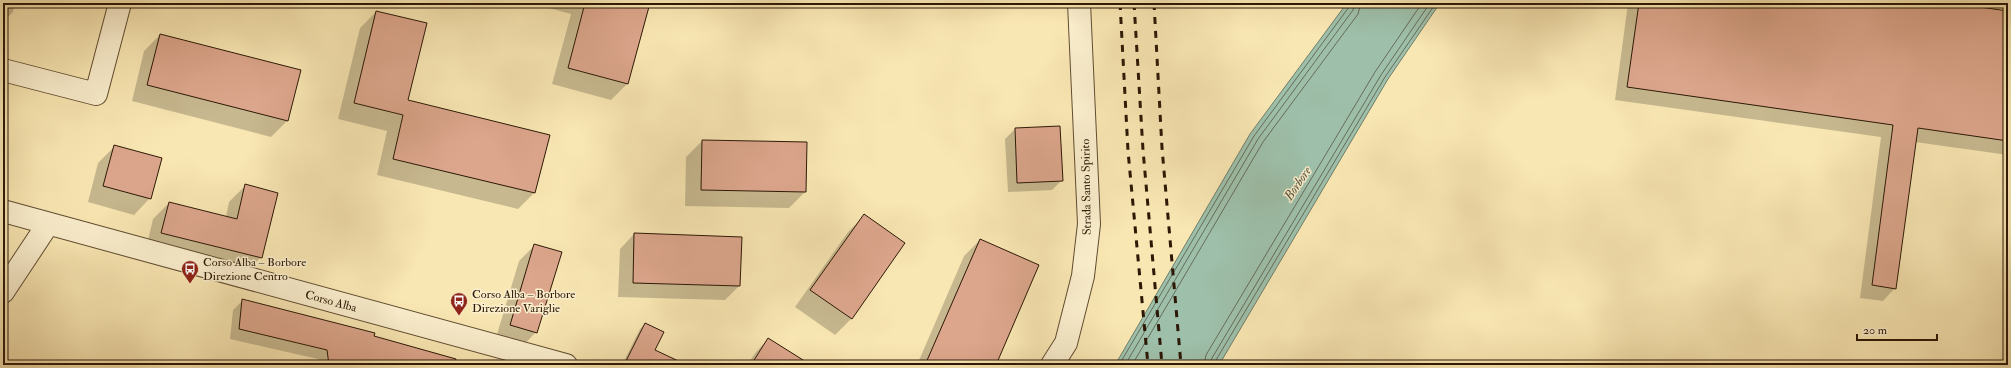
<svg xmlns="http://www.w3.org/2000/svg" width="2011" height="368" font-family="'IM FELL Double Pica',serif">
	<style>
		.water { fill: #9ec0ab; stroke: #707d69 }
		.shadow { fill: #0003 }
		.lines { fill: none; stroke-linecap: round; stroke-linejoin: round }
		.shore { stroke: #656c58; stroke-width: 1 }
		.building { fill: #dca68c; stroke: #2c1805 }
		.minor-casing { stroke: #5f4c30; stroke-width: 24 }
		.minor { stroke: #fbefce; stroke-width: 22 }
		.rail { stroke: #2c1805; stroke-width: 3; stroke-dasharray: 7 7; stroke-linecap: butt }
		.labels { text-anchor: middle; stroke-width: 3; stroke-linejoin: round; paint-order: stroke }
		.street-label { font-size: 12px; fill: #2c1805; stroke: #fbefce }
		.poi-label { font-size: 12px; fill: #2c1805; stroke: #fbefce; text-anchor: start }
		.water-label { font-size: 13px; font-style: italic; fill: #54533f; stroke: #fbefce }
	</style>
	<rect width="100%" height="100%" fill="#f9e7b3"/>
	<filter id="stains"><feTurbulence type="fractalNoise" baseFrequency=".005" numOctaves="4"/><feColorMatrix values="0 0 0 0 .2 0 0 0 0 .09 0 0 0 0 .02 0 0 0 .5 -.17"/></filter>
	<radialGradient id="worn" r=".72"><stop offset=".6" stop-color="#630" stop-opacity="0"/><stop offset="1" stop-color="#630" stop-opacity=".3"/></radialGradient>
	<path class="water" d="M1347,3H1440L1388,79L1219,365H1115L1250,134Z"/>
	<path class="shadow" d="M3,3H15L13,12L3,22Z
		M530,3H649L628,83L611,100L552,84L571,14Z
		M1628,3H1944L2008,12V155L1915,142L1895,288L1883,301L1860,298L1881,137L1615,100Z
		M376,12L407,101L548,135L534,193L518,209L377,175L387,131L338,119L360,28Z
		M160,35L300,70L287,121L271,137L132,101L144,51Z
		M1015,129L1062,180L1052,190L1008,192L1005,139Z
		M702,141L805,192L789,208L685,206L686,157Z
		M114,147L150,198L134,215L88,202L98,163Z
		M245,186L261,257L245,273L146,249L153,219L169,203L226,217L229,202Z
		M864,216L903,244L851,319L835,335L795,307L848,232Z
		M634,234L739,286L725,300L618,297L620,249Z
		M980,240L995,365H917L964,256Z
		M535,245L536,332L520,349L495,341L519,261Z
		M243,300L373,336L474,365H319L318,359L230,339L233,310Z
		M645,324L653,365H622L640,329Z
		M768,339L809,365H747L756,352Z"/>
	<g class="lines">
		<path class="shore" d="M1119,365L1254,136L1349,7L1350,3
			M1125,365L1258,139L1353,10L1355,3
			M1132,365L1263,142L1358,14L1361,3
			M1204,365L1206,355L1375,72L1422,3
			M1210,365L1212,358L1381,75L1430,3
			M1215,365L1216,360L1385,77L1436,3"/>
	</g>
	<path class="building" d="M585,3H650L628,84L568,68Z
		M1639,3H1951L2008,11V141L1918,128L1896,289L1872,285L1893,125L1627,87Z
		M376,11L427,23L408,100L550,135L535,193L393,159L403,115L354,103Z
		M160,34L301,70L288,121L147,85Z
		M1060,126L1063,181L1017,183L1015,128Z
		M702,140L807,142L806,192L701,190Z
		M114,145L162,158L151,199L103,186Z
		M245,184L278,193L262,258L161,233L169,202L237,219Z
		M864,214L905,243L852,319L810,290Z
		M634,233L742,237L740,286L633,283Z
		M980,239L1039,265L996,365H925Z
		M534,244L562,252L537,333L510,325Z
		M242,299L375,333L374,336L456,359L455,365H329L327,350L239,329Z
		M645,323L664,332L655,350L687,365H624Z
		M768,338L811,365H751Z"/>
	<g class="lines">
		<g class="minor-casing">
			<path id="minor" d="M3,70L96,94L120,3
				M3,211L566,365
				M3,292L48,224
				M1052,365L1066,343L1083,276L1089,224L1079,3"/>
		</g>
		<use href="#minor" class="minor"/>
		<path class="rail" d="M1120,3L1128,151L1148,365
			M1134,3L1143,150L1162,365
			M1154,3L1162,148L1181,365"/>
	</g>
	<defs>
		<g id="bus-pin" transform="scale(0.9)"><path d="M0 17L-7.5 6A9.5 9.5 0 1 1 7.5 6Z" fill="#8f2418" stroke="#fbefce"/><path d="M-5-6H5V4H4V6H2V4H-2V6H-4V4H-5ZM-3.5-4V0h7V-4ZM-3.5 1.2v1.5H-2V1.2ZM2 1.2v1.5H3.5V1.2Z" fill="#fff"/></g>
	</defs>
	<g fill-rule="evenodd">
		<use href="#bus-pin" x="190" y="269"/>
		<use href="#bus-pin" x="459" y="301"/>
	</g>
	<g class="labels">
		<g class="street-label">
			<text transform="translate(1086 187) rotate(-91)" y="4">Strada Santo Spirito</text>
			<text transform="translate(331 301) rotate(15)" y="4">Corso Alba</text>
		</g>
		<g class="poi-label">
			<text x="203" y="266">Corso Alba – Borbore<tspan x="203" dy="14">Direzione Centro</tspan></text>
			<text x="472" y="298">Corso Alba – Borbore<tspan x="472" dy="14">Direzione Variglie</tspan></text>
		</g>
		<g class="water-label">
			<text transform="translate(1297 183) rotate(-56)" y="5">Borbore</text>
		</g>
	</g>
	<rect width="2011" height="368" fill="none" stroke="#f9e7b3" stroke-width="16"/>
	<rect x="4" y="4" width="2003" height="360" fill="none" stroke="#2c1805" stroke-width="2"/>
	<rect x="8" y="8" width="1995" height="352" fill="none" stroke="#2c1805"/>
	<path d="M1857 334v6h80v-6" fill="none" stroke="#2c1805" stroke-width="2"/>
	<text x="1863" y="334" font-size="12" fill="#2c1805" stroke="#fbefce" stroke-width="3" paint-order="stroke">20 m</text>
	<rect width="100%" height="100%" filter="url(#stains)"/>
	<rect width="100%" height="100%" fill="url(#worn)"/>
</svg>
